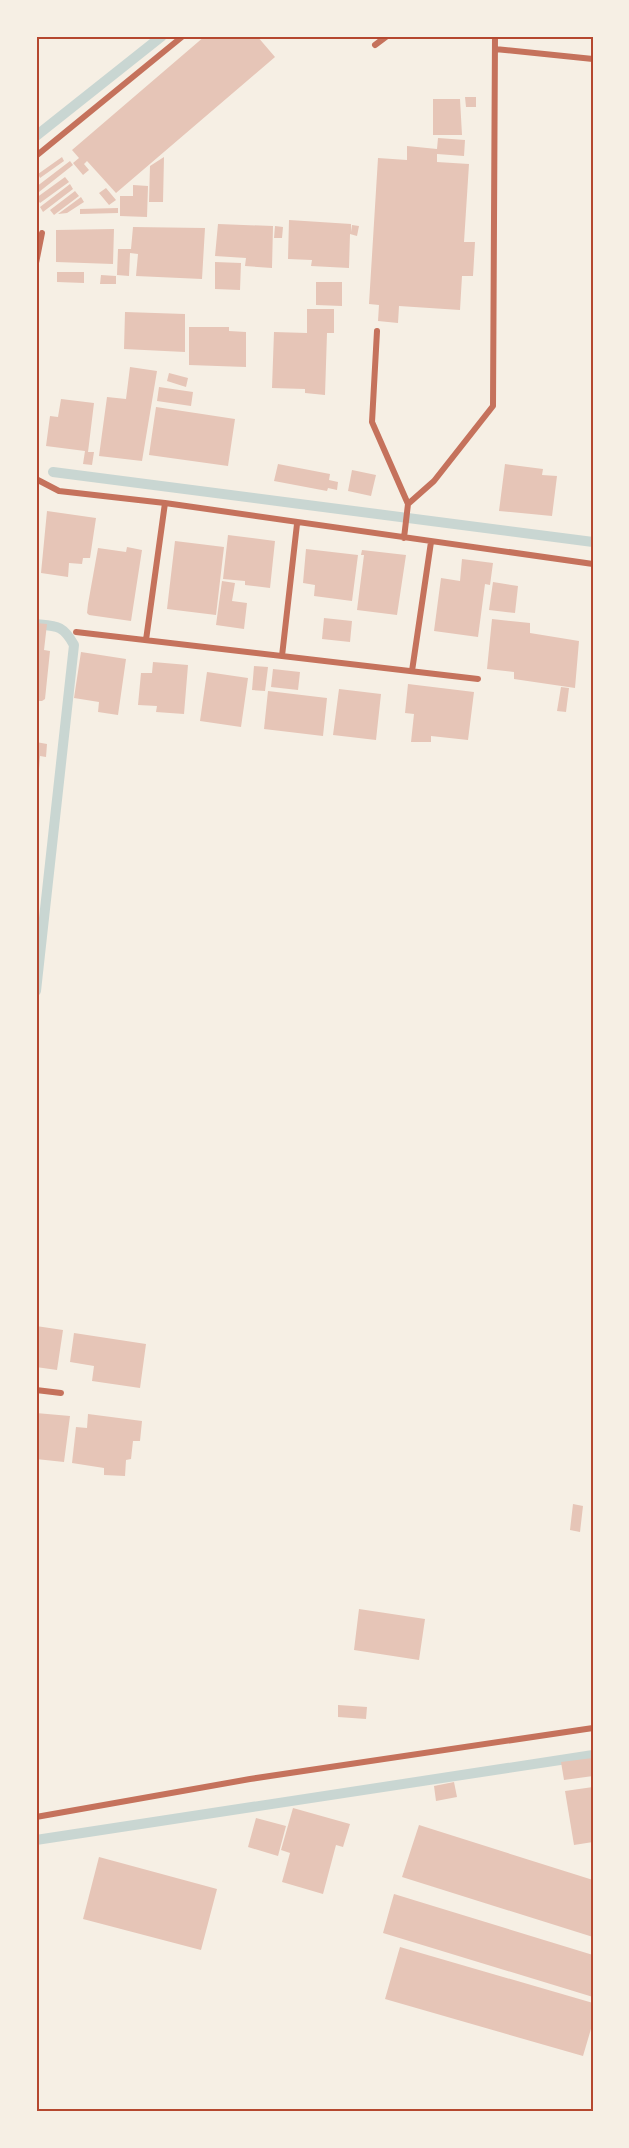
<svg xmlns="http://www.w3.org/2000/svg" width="629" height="2148" font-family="Quicksand,sans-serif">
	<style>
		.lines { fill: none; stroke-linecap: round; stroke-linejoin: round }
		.stream { stroke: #c9d6d2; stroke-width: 10 }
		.building { fill: #e6c5b7 }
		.minor { stroke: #c5725c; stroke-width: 6 }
		.neatline { fill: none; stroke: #b5482f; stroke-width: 2 }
	</style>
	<rect width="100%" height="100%" fill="#f6efe4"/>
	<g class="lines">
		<path class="stream" d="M36,136L162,36
			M53,472L593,542
			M36,624C57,626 63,625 74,645L36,991
			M36,1840L593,1755"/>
	</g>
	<path class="building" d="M205,36H257L275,57L116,193L87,161L84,164L89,170L83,175L73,163L79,158L72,150Z
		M465,97H476V107H466Z
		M433,99H460L462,135H433Z
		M438,138L465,140L464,156L437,154V162L469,164L464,242H475L473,276H462L460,310L399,306L398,323L378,321L379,305L369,304L378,158L407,160V146L437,149Z
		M62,157L64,161L40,178L38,174Z
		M164,157L163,202H149L150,166Z
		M70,161L73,165L39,192L36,187Z
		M65,177L69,182L40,203L36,198Z
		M70,184L73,189L43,212L40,207Z
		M133,185L148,186L147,217L120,216V196H133Z
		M106,188L116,200L109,205L99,193Z
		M75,191L79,196L54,215L50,210Z
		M81,197L84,202L67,213L58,214Z
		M118,208V213L80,214V209Z
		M289,220L351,224V232L352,225L359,226L357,236L350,234L349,268L311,266L312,260L288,259Z
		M218,224L273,226L272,268L245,266L246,258L215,256Z
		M275,226L283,227L282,238H274Z
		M133,227L205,228L202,279L136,276L138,254L130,253L129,276L117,275L118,249H131Z
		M114,229L113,264L56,262V230Z
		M215,262L241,263L240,290L215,289Z
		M57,272H84V283L57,282Z
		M101,275L116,276V284H100Z
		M316,282H342V306L316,305Z
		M307,309H334V333H327L325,395L305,393V389L272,388L274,332L307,333Z
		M125,312L185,314V352L124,349Z
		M189,327H229V331L246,332V367L189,365Z
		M130,367L157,371L142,461L99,456L107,397L126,399Z
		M169,373L188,378L186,387L167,381Z
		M159,387L193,392L191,406L157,401Z
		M61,399L94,403L88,452H94L92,465L83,464L85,451L46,446L50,416L58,417Z
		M156,407L235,419L228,466L149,455Z
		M278,464L330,474L329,480L338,482L337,490L328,488L327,491L274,481Z
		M505,464L543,469L542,475L557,476L552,516L499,511Z
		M352,470L376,475L371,496L348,491Z
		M47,511L96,518L90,558H83L82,564L69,563L68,577L41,573Z
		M228,535L275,541L270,588L245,585V581L223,579Z
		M175,541L224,547L216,615L167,609Z
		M127,547L142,550L131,621L89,615L87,613L88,604L98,548L126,552Z
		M306,549L358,555L352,601L314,596L315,585L303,583Z
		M362,550L406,555L397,615L357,610L364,555H361Z
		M462,559L493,563L490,585L485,584L478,637L434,631L441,578L460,581Z
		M222,581L235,583L232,601L247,603L244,629L216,625Z
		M493,582L518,586L515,613L489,610Z
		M324,618L352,621L350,642L322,639Z
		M492,619L530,623V633L579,641L575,688L514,679V672L487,669Z
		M36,623L47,624L44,650L50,651L45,699L42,701H36Z
		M81,652L126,659L118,715L98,712L99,702L74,698Z
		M153,662L188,665L184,714L156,712L157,706L138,705L141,673H152Z
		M254,666L268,667L265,691L252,690Z
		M273,669L300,672L298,690L271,687Z
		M207,672L248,678L241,727L200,721Z
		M408,684L474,692L468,740L431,736V742H411L414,714L405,713Z
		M561,687L569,688L566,712L557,711Z
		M339,689L381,694L376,740L333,735Z
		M268,691L327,698L323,736L264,729Z
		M36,742L47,744L46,757L40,756L38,783Z
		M36,1326L63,1330L57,1370L36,1367Z
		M74,1333L146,1344L140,1388L92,1381L94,1366L70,1362Z
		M36,1413L70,1416L64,1462L36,1459Z
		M88,1414L142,1421L140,1441H133L131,1459L126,1460L125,1476L104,1475V1468L72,1463L76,1427L87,1428Z
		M573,1504L583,1506L580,1532L570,1530Z
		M359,1609L425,1619L419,1660L354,1650Z
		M338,1705L367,1707L366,1719L338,1717Z
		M593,1758V1776L564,1780L561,1762Z
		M454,1782L457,1797L436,1801L434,1786Z
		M593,1787V1842L574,1845L565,1791Z
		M293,1808L350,1824L343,1847L336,1845L323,1894L282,1882L290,1853L281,1850Z
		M256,1818L286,1826L278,1856L248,1847Z
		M419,1825L593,1880V1937L402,1877Z
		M99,1857L217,1889L201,1950L83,1919Z
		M394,1894L593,1955V1997L383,1933Z
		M400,1947L593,2003V2022L583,2056L385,1999Z"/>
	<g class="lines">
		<path class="minor" d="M375,45L387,36
			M495,49L593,59
			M36,156L183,36
			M36,263L42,233
			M377,331L372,422L408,504
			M36,479L59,491L165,503L593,564
			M404,538L408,504L434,481L493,406L495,36
			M76,632L478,679
			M146,640L165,503
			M282,656L297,524
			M412,671L431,542
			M36,1390L61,1393
			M36,1817L250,1779L593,1728"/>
	</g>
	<rect width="629" height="2148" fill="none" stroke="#f6efe4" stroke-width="75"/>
	<rect x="38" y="38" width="554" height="2072" class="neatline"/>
</svg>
